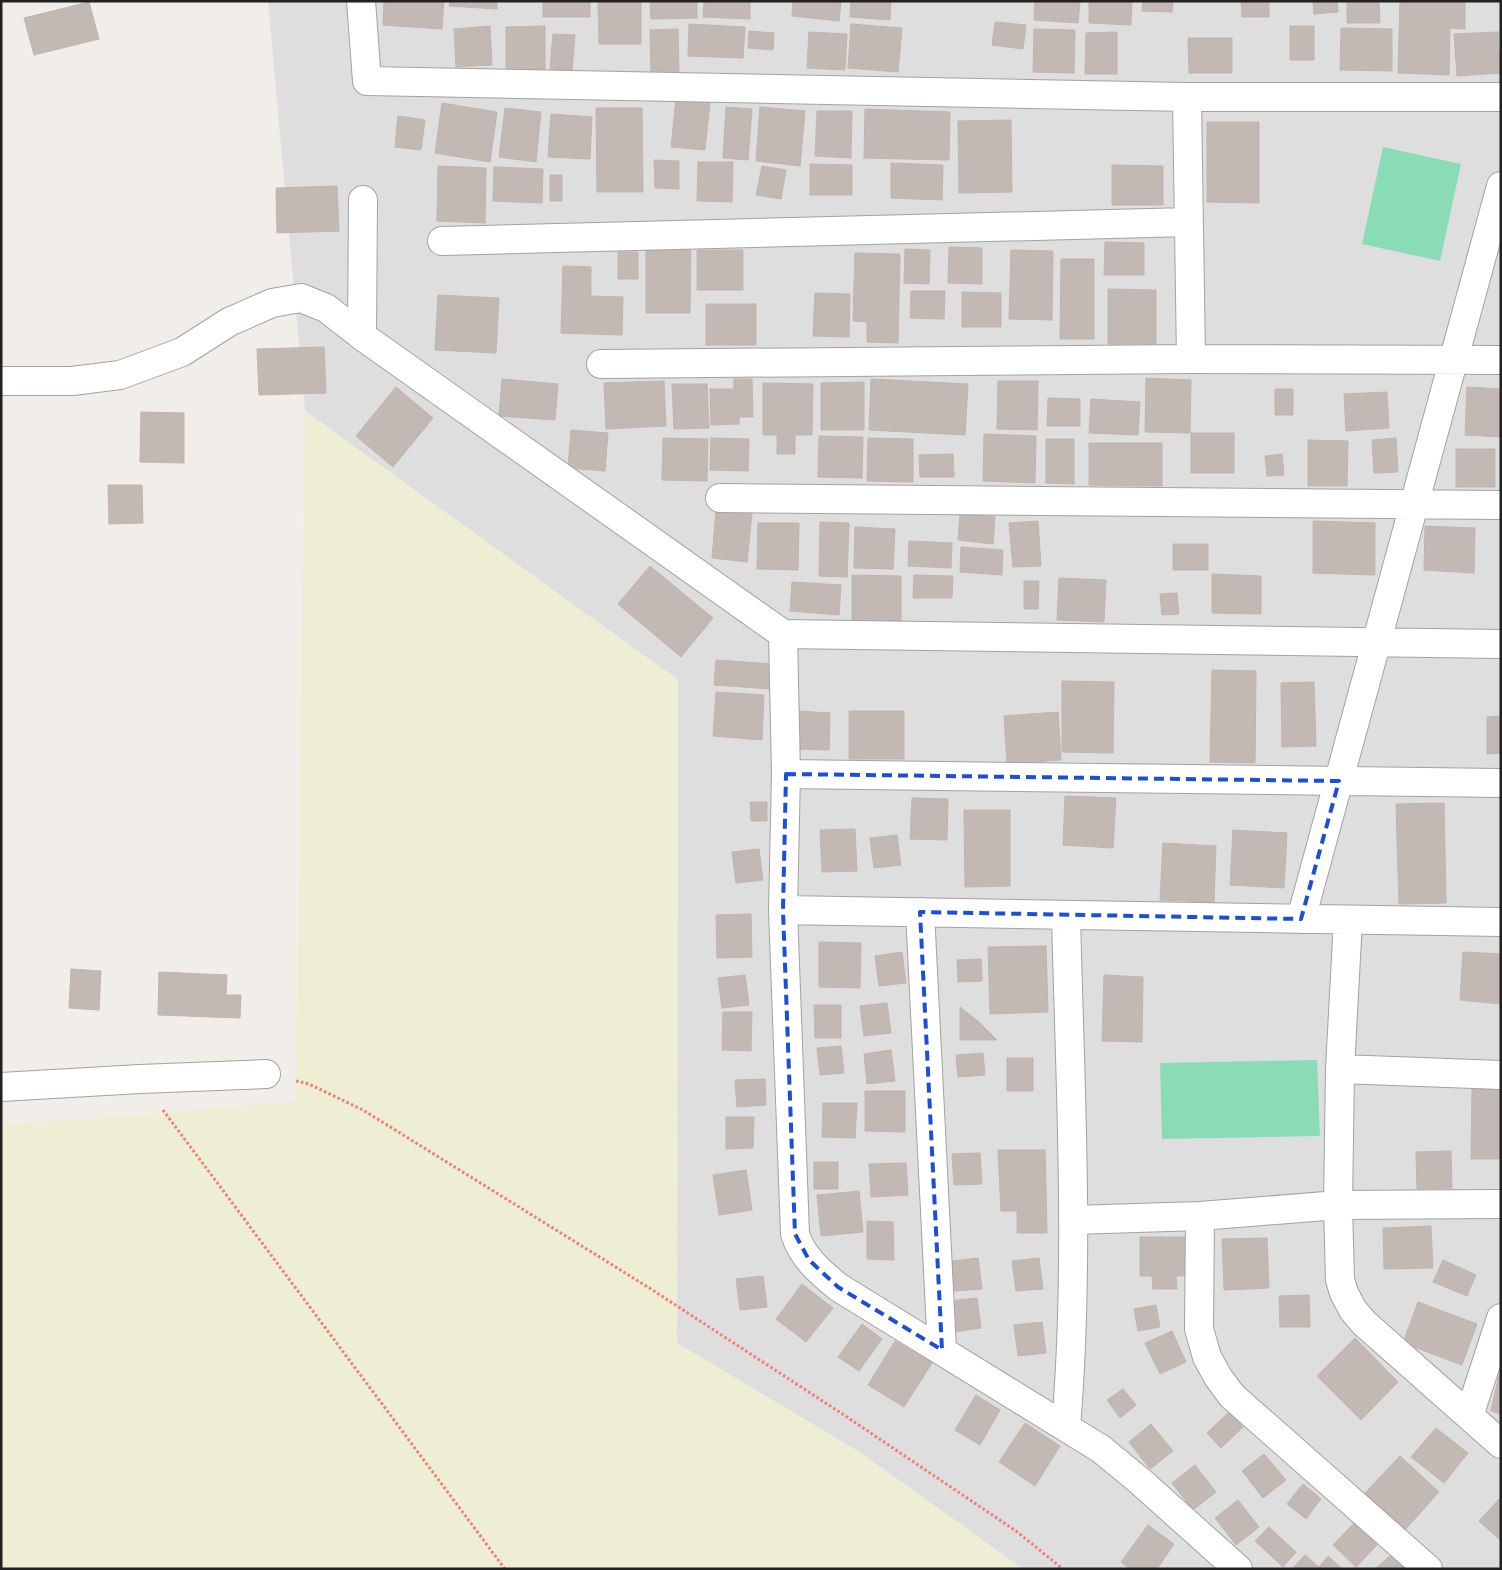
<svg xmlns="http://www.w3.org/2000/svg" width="1502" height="1570" font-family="'Source Sans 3',sans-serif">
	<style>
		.residential { fill: #dfdede }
		.farmland { fill: #eeeed5 }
		.pitch { fill: #8adcb7 }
		.building { fill: #c2b9b4; stroke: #c2b4ab }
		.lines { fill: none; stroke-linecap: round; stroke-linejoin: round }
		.minor-casing { stroke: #a2a2a2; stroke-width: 30 }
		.path { stroke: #f57a75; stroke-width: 3; stroke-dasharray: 2.5 2.5; stroke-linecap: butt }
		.minor { stroke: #fff; stroke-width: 28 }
		.marked { fill: none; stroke: #1d4ed8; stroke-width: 4; stroke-dasharray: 10 6; stroke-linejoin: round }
	</style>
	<rect width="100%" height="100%" fill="#f1ede8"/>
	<path class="residential" d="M268,1H1501V1569H1023L861,1453L677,1343L678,680L305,411Z"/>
	<path class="farmland" d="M305,411L678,680L677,1343L861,1453L1023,1569H1V1123L81,1120L296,1101Z"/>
	<path class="pitch" d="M1383,147L1461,164L1440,261L1362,244Z
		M1317,1060L1320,1136L1162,1139L1160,1063Z"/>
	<path class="building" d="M384,1H444L442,29L383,25Z
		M450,1H497V9L449,6Z
		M543,1H590V17H543Z
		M598,1H641V44H599Z
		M650,1H697V18L651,19Z
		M704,1H750V19L703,17Z
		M793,1H841L839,21L792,16Z
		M851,1H891L890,20L850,17Z
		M1035,1H1080L1078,23L1034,20Z
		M1089,1H1132L1131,25L1089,23Z
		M1143,1H1173L1172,12L1142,11Z
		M1241,1H1269V17H1242Z
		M1313,1H1337L1338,12L1314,14Z
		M1347,1H1379L1380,23H1347Z
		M1400,1H1465V29L1450,28L1449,75L1398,73Z
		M89,2L99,39L34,55L24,18Z
		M995,22L1026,25L1023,49L992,45Z
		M689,24L745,27L743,58L688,56Z
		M851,24L902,28L898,72L848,68Z
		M490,26L492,65L456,67L454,29Z
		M545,26V70H506V27Z
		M1290,26H1314V60H1290Z
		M1341,28L1392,29V71L1340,70Z
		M678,29L679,73H651L650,30Z
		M1034,29L1075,30L1074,73L1033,72Z
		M749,31L774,33L773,50L748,48Z
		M809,32L847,34L845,70L807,68Z
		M1117,32V74H1085L1086,33Z
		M1498,32L1500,73L1457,76L1454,34Z
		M553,34L575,35L572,70L550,69Z
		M1188,38H1232V73H1189Z
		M677,89L711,93L705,150L671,147Z
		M442,103L497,112L490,162L435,153Z
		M726,107L752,109L748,160L723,158Z
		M760,107L805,111L800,166L756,161Z
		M505,108L541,112L536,162L499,157Z
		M596,108H642L643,192H597Z
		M865,109L950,112L949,160L864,158Z
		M817,111H852L851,158L815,156Z
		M551,114L592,117L590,159L548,157Z
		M398,116L425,120L421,150L395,147Z
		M1011,120L1012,192L959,193L958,121Z
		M1207,122H1259V203L1207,202Z
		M654,160L679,161V189L655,188Z
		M698,162H733L732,202L697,201Z
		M891,163L943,165L942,200L891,198Z
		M810,164L852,165V195H810Z
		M1112,165L1163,166V205H1112Z
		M438,166L486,168L485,223L437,221Z
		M762,166L786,170L781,199L756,195Z
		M494,167L543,169L542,203L493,201Z
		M550,175H562V201H550Z
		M337,186L339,231L277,233L276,188Z
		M646,241L691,242L690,313H646Z
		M1105,242L1144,243V275H1104Z
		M949,247L982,248V284L948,283Z
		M905,249L930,250L929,284L904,283Z
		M697,250H743V290H697Z
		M1011,250L1053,251L1052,320L1009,319Z
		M618,252H638V279H618Z
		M855,253L900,254L898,343L867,342V322L853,321Z
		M1061,259H1094V339H1060Z
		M563,266L591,267V296L623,297L622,335L561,333Z
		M1108,289L1156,290V344H1108Z
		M911,291H945L944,319L910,318Z
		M962,292L1001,293V327H962Z
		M815,293L850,294L849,337L813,336Z
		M438,295L499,298L496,353L435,350Z
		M706,304H756V345H706Z
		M324,347L326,393L259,395L257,349Z
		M1146,378L1191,380L1190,433L1145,432Z
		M502,379L558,384L555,420L499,416Z
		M734,379H752L753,417H739V424L711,425L710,389H734Z
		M871,379L968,384L965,435L869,430Z
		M664,381L666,426L606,429L604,383Z
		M998,381H1038L1037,430L997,429Z
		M864,382V430H821V383Z
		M763,383L813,384L812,435H795V454H777V435H763Z
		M672,384H707L709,428L674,429Z
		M396,387L433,418L393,467L356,436Z
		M1467,387L1501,389V437L1465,435Z
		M1275,389H1293V415H1275Z
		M1387,392L1389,428L1346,431L1344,394Z
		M1048,398L1080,399V426H1047Z
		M1091,399L1140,402L1138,435L1089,433Z
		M141,412L184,413V463L140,462Z
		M571,430L608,433L605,471L568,468Z
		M1191,433H1234V473H1191Z
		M984,434L1036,436L1035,483L983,481Z
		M819,436L863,437L862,478L818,477Z
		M663,438L708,439L707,481L662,480Z
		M711,438L749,439L748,471L710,470Z
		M868,438L913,439V482L867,481Z
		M1396,438L1398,472L1374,473L1372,440Z
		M1046,439H1074V484L1046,483Z
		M1308,440L1348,441L1347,486H1308Z
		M1089,443H1162V486L1089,485Z
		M1456,449H1495V487H1456Z
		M953,454L954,477H920L919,455Z
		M1282,454L1284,475L1267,476L1265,456Z
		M108,485H142L143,523L109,524Z
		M716,510L752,514L747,562L712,558Z
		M960,514L995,517L993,544L958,540Z
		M1038,521L1041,566L1013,567L1009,523Z
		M1313,521L1375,523V575L1313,573Z
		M820,522L849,523L847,577L819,576Z
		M758,523H799L798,570L757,569Z
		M1425,526L1475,528L1474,573L1424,570Z
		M855,527L895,529L893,569L854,568Z
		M909,541L952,543L951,568L908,566Z
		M1173,544H1208V570H1173Z
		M961,547L1003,550L1002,575L960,572Z
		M650,566L713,618L681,657L618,604Z
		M1212,574L1261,576V614L1212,613Z
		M852,575L901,576V622L852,621Z
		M914,575L953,576L952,598H913Z
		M1059,578L1106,580L1104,622L1057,620Z
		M1024,581H1039L1038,609H1024Z
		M792,582L841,585L839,615L790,611Z
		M1177,593L1179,614L1162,615L1160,594Z
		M716,660L773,664L771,689L714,685Z
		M1212,670L1256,671L1255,763L1210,762Z
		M1062,681L1114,682L1113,753L1062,752Z
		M1314,682L1316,746L1282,747L1281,683Z
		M716,692L764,695L762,740L713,736Z
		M798,711L830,713L829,750L797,749Z
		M849,711H904V759H849Z
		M1058,712L1061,760L1007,764L1004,716Z
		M1501,716V753L1487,754V717Z
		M1065,796L1116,798L1113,848L1063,845Z
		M912,798L948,799L947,840L910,839Z
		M750,802H767V821H751Z
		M1444,803L1446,903L1399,904L1396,804Z
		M964,810H1010V886L965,887Z
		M855,829L857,871L822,872L820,830Z
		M1233,830L1287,833L1284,888L1230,885Z
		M897,835L901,865L874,868L870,838Z
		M1163,843L1216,846L1214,902L1160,900Z
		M759,849L763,880L736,883L732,852Z
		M751,914L752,957L717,958L716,915Z
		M819,942L861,943L860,988L819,987Z
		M1046,946L1048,1012L990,1014L988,947Z
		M902,952L906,983L879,986L875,956Z
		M1463,952L1501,954V1004L1460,1000Z
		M981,959L982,981L958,982L957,960Z
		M71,969L101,971L99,1010L69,1008Z
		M159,972L227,975L226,995H241L240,1018L158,1015Z
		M745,975L749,1005L722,1008L718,978Z
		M1104,975L1143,977L1142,1042L1102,1041Z
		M887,1003L891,1033L864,1036L860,1006Z
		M814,1005H841V1038H815Z
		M960,1007L979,1022L997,1040H960Z
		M723,1012H752L751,1051L722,1050Z
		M841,1046L844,1073L820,1075L817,1048Z
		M891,1050L895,1081L867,1084L864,1054Z
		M983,1053L985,1075L958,1077L956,1055Z
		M1007,1058H1033V1091H1007Z
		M765,1079L766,1105L737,1107L735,1080Z
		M1472,1088H1501V1159H1471Z
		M865,1091H905V1132L865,1131Z
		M823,1103H857L855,1138L822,1137Z
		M726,1117H754L753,1148L726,1149Z
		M998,1150H1045L1047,1233H1017V1211H1001Z
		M1451,1151L1452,1188L1417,1189L1416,1152Z
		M980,1153L982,1184L954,1185L952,1154Z
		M814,1162H838V1189H814Z
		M906,1163L908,1195L871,1197L869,1164Z
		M746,1170L752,1210L719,1215L713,1175Z
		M859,1191L863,1232L821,1236L817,1195Z
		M867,1221L893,1222L894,1260L867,1259Z
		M1431,1226L1433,1268L1384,1269L1383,1228Z
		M1140,1237H1188V1276H1176L1177,1289H1153L1152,1276H1140Z
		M1267,1238L1269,1288L1224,1290L1222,1239Z
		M978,1258L982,1289L955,1291L952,1261Z
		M1039,1258L1043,1289L1016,1291L1012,1261Z
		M1443,1260L1476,1275L1467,1296L1433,1282Z
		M763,1276L767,1307L740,1310L736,1279Z
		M802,1284L833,1308L806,1342L776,1319Z
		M1309,1295L1310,1327H1280L1279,1296Z
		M977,1298L981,1328L954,1332L950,1301Z
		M1418,1302L1477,1324L1462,1365L1403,1343Z
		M1156,1305L1160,1327L1138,1331L1134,1309Z
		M1042,1322L1046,1353L1018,1356L1014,1325Z
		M862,1324L882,1339L859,1371L838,1357Z
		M1172,1331L1186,1362L1160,1374L1145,1343Z
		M1355,1338L1398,1382L1361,1420L1317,1376Z
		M895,1341L932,1363L904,1407L868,1385Z
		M1499,1375H1501V1414L1491,1411Z
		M1123,1389L1136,1405L1120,1418L1107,1400Z
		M976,1395L1000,1410L980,1445L955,1430Z
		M1229,1412L1243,1427L1221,1448L1207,1433Z
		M1025,1423L1060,1446L1035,1486L999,1462Z
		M1151,1424L1173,1451L1150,1469L1129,1442Z
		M1436,1428L1468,1453L1444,1483L1411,1457Z
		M1264,1454L1286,1480L1263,1498L1242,1471Z
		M1400,1456L1439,1492L1404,1531L1364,1494Z
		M1195,1465L1216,1492L1193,1510L1172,1483Z
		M1303,1484L1321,1499L1306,1519L1287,1504Z
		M1501,1497V1541L1479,1521Z
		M1238,1500L1259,1527L1236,1545L1215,1518Z
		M1354,1523L1377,1545L1356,1567L1333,1545Z
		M1148,1525L1174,1544L1157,1569H1130L1121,1562Z
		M1269,1527L1296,1552L1283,1567L1255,1541Z
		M1392,1554L1405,1569H1375Z
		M1305,1555L1319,1567L1328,1556L1342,1569H1292Z"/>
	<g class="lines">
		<g class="minor-casing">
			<path id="minor" d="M361,1L367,81L1187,97H1501
				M1187,97L1191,359
				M442,241L1188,222
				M362,336L363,200
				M601,364L1191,359L1501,360
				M1,381H72L120,375L182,352L229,322L272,303L301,298L326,308L362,336L783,634L1501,644
				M720,498L1501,505
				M783,634L786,774L783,910L795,1234C802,1257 820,1272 838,1287L1101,1449L1141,1482L1238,1569
				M786,774L1501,783
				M783,910L1501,922
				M920,912L942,1350
				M1301,919L1501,186
				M1348,920L1340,1069L1338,1205L1340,1280L1344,1293L1353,1310L1364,1323L1501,1444
				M1340,1069L1501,1075
				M1,1087L140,1079L266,1074
				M1200,1216L1199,1329L1207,1357L1218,1377L1232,1396L1428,1569
				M1073,1220L1200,1216L1338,1205L1501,1204
				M1469,1416L1501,1318
				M1066,1427C1080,1257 1070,1085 1066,915"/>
		</g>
		<path class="path" d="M296,1081L309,1084L363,1110L651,1289L844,1415L1016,1531L1063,1569
			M163,1110L505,1569"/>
		<use href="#minor" class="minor"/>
	</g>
	<path class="marked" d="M786,774L1339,781L1301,919L920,912L942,1350L838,1287L809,1260L795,1234L783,910Z"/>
	<rect width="1502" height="1570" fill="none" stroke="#212121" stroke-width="5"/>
</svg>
